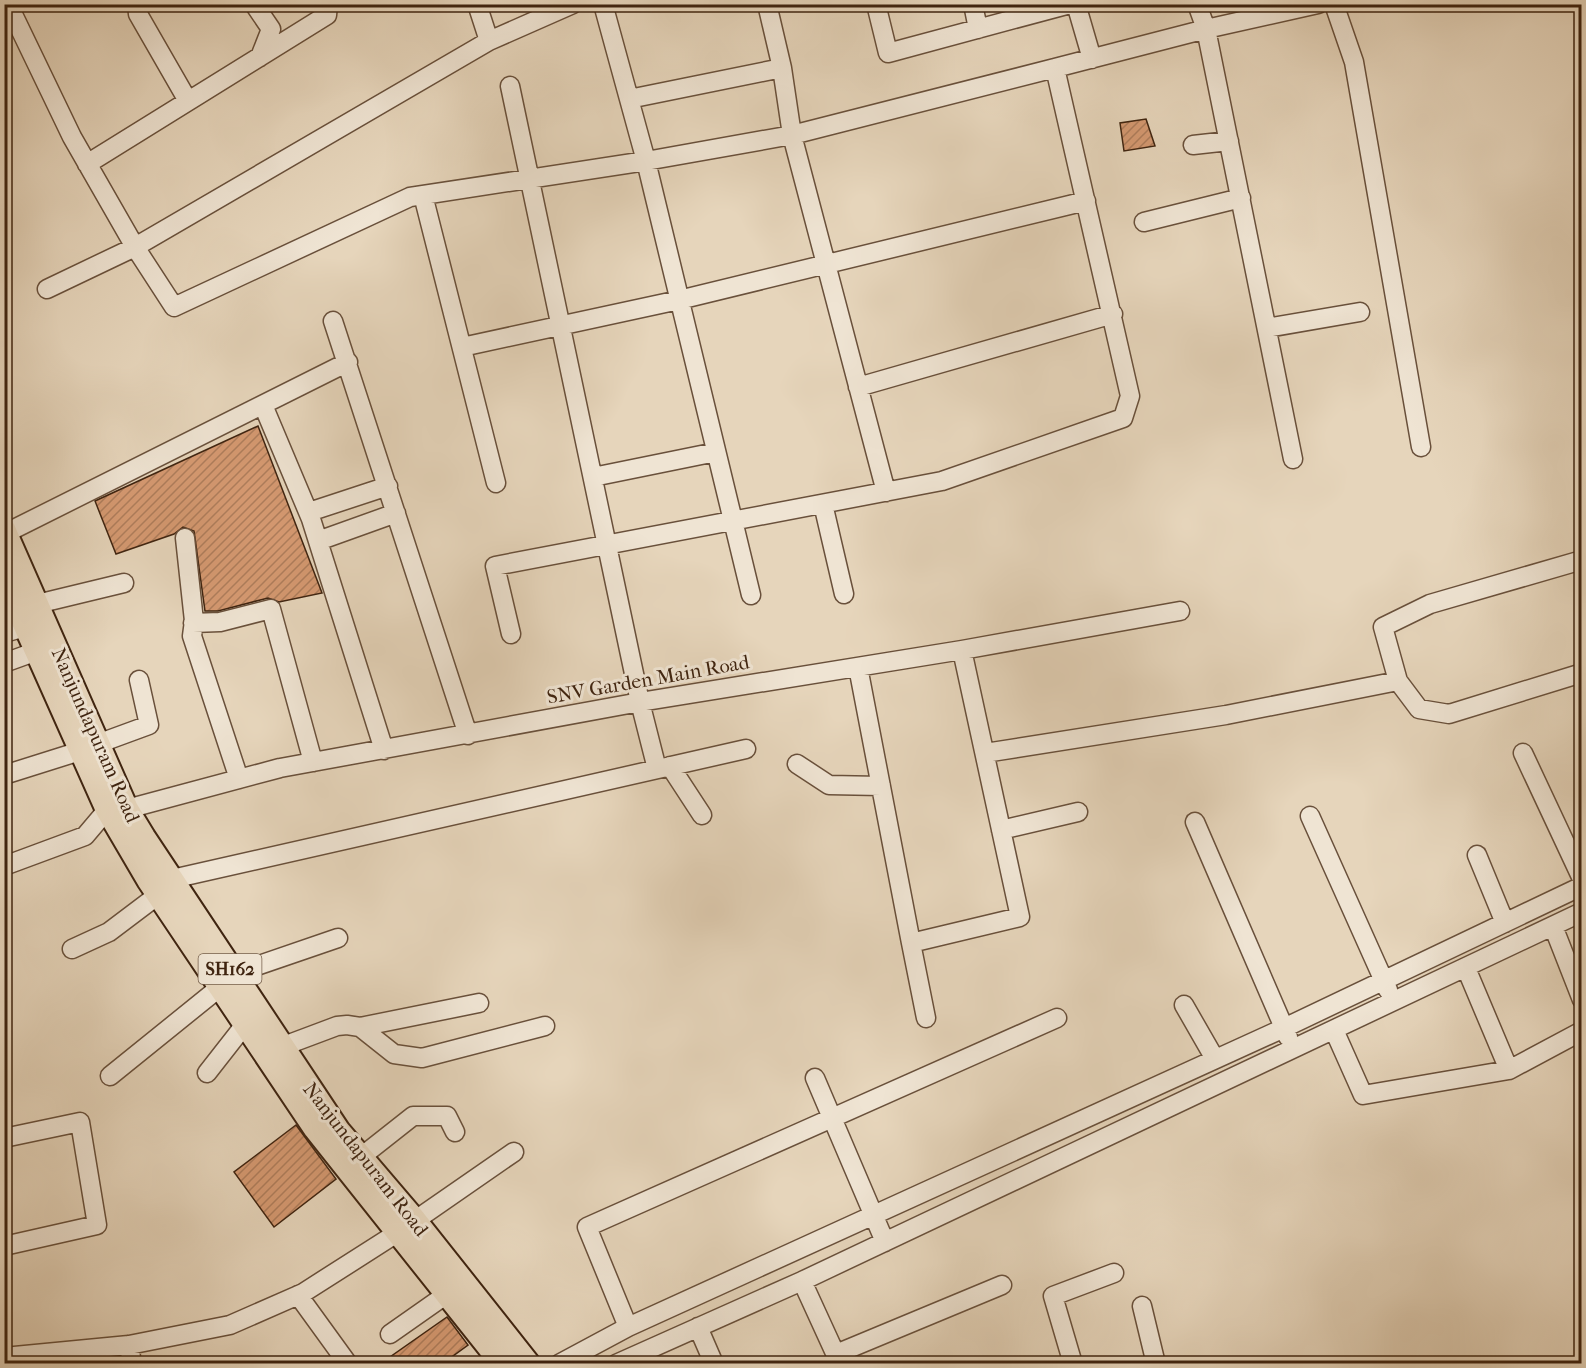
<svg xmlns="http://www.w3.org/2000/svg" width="1586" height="1368" font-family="'IM FELL French Canon',serif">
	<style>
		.building { fill: url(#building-hatch); stroke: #3f2410; stroke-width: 1.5 }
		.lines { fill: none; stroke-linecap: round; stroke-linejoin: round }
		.minor-casing { stroke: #69503b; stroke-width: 21 }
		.major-casing { stroke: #3f2410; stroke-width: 26 }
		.minor { stroke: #efe4d3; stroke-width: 18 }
		.major { stroke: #e6d5bb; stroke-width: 22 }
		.labels { text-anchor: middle; stroke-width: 6; stroke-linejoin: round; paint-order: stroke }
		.shield { fill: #efe4d3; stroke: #745e4a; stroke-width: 1.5 }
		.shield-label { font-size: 18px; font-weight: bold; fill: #3f2410 }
		.street-label { font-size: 20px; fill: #3f2410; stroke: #efe4d3 }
	</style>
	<defs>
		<pattern id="building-hatch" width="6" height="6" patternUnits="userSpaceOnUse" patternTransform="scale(1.5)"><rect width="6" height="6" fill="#d59971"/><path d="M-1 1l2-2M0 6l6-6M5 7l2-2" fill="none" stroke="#ae7d5b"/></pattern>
	</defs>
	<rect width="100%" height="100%" fill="#e6d5bb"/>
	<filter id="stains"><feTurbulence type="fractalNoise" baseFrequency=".00333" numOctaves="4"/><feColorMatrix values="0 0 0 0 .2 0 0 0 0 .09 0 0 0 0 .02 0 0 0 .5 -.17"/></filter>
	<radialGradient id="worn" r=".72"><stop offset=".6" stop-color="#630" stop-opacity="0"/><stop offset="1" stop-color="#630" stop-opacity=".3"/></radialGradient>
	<path class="building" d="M1146,119L1155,146L1124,151L1120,123Z
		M258,426L322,593L279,602L268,598L218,611H205L194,531L183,527L174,534L116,554L95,501Z
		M296,1125L336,1179L274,1227L234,1172Z
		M447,1317L468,1345L442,1364H380Z"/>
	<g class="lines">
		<g class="minor-casing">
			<path id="minor" d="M8,4L72,137L135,247L174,307L410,197L646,161L792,135L1055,68L1130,396L1123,418L942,481L495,566L511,634
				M137,4L138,14L188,101
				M254,4L271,29L260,57
				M477,4L489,41
				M603,4L646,161L751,595
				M876,4L888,53L1070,4
				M973,4L978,29
				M1076,4L1092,59
				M1197,4L1206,29L1293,459
				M1334,4L1354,62L1421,447
				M782,68L792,135L886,492
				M1055,68L1206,29L1318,4
				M510,86L640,702L657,769
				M629,99L782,68L767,4
				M1193,145L1229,141
				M87,164L327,15L328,4
				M423,195L496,483
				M1144,222L1241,198
				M47,289L135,247L489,41L573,4
				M333,321L468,735
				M1267,328L1360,312
				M462,347L679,300L1086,201
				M858,387L1113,314
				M263,405L311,519L384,750
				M593,477L716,452
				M823,504L844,594
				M309,512L388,486
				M6,533L348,362
				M185,538L194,621L192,636L239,779
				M318,541L396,513
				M1582,560L1430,604L1383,627L1398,681L1419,709L1449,714L1582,673
				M37,604L124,583
				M193,623L220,622L271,609L313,762
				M4,633L25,627
				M4,663L48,647
				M858,667L911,943
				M100,743L149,725L139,680
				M985,753L1226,715L1398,681
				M1523,753L1582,879
				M797,764L829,785L881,786
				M670,766L702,815
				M4,775L80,751
				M127,809L280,768L640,702L962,650L1180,611
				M1310,816L1388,990
				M1195,822L1288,1037
				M1001,830L1078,812
				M1477,855L1505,923
				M4,866L85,836L107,810
				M172,879L746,749
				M1553,926L1582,1000
				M72,949L109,932L158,895
				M233,974L338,938
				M1184,1005L1215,1059
				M926,1018L911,943L1020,917L962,650
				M360,1027L479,1003
				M1334,1030L1363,1095L1509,1070L1466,968
				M281,1047L337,1026L347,1025L360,1027L394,1054L422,1058L545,1026
				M1509,1070L1582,1031
				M207,1073L243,1027
				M110,1076L219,988
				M815,1078L885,1242
				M4,1138L80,1122L97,1225L4,1246
				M361,1157L413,1116H447L455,1132
				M802,1281L840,1364
				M298,1295L348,1364
				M1142,1306L1156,1364
				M628,1327L587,1227L1057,1018
				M698,1327L714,1364
				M390,1334L447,1294
				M129,1345L132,1364
				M836,1354L1002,1285
				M4,1357L129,1345L230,1325L303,1293L397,1233L514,1152
				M559,1364L628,1327L1284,1028L1582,886
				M616,1364L802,1281L1582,912
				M1073,1364L1053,1296L1114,1273"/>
		</g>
		<g class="major-casing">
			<path id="major" d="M4,529L127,809L144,837L339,1131L415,1220L529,1364
				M4,579L107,810L148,880L315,1129L502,1364"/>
		</g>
		<use href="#minor" class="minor"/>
		<use href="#major" class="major"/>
	</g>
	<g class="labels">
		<rect class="shield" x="198.5" y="954" width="63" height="30" rx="4.5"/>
		<g class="shield-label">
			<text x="230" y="975">SH162</text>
		</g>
		<g class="street-label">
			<text transform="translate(648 679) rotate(-10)" y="7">SNV Garden Main Road</text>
			<text transform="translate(96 735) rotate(66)" y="7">Nanjundapuram Road</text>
			<text transform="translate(366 1159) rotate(52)" y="7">Nanjundapuram Road</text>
		</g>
	</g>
	<rect width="1586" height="1368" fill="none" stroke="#e6d5bb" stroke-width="24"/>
	<rect x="6" y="6" width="1574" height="1356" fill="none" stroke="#3f2410" stroke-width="3"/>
	<rect x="12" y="12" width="1562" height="1344" fill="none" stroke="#3f2410" stroke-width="1.5"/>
	<rect width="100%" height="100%" filter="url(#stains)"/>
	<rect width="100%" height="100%" fill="url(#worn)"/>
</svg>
